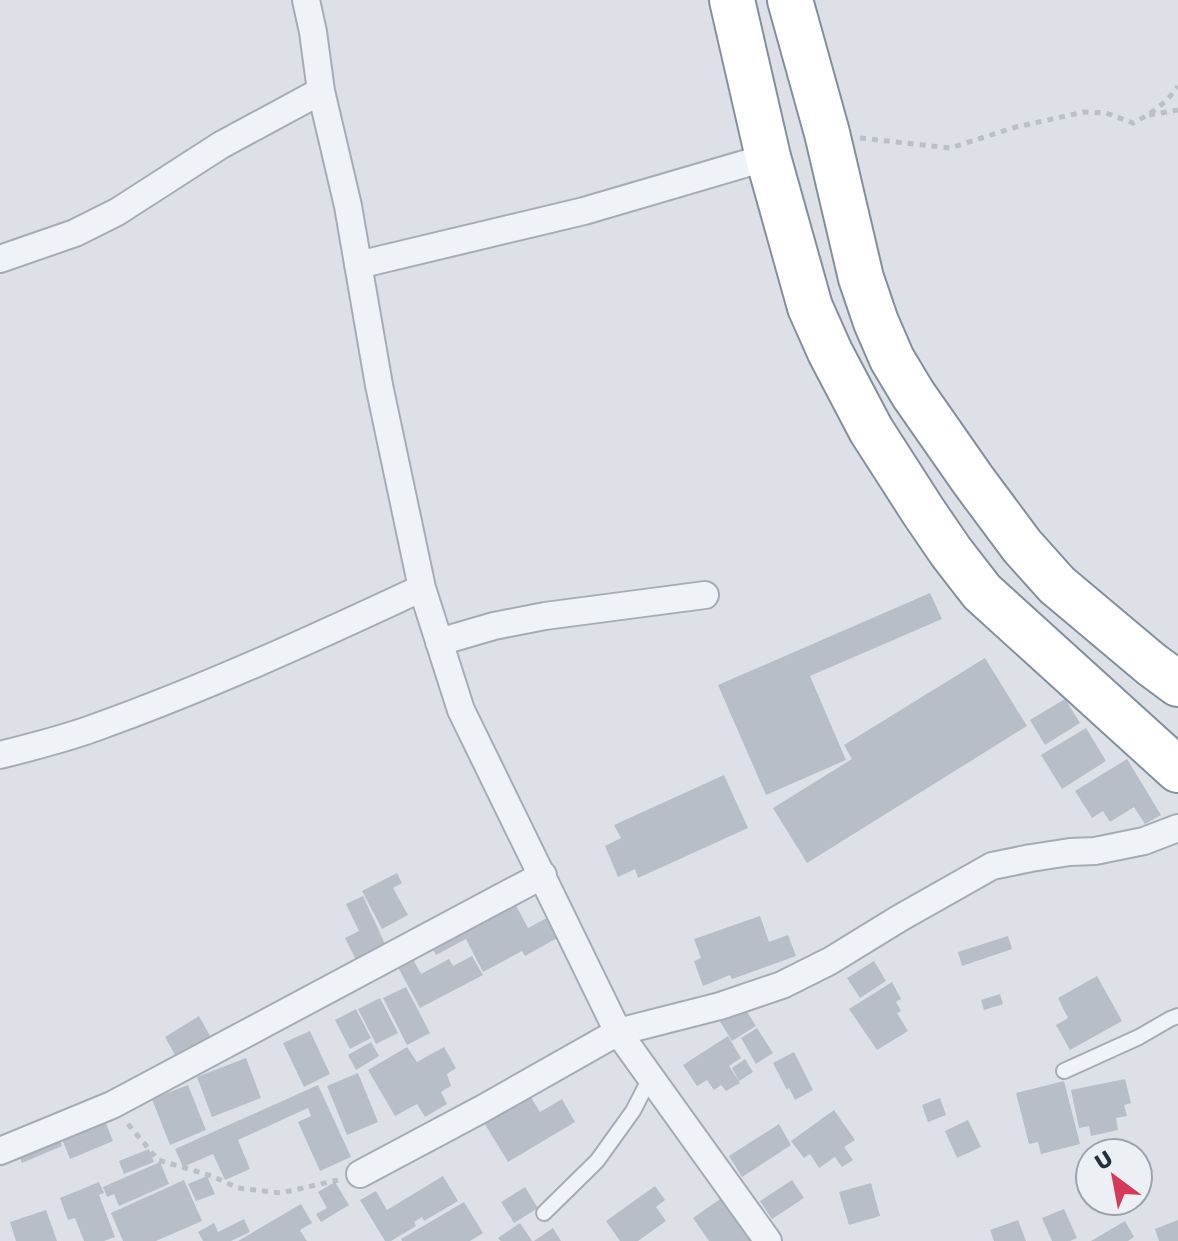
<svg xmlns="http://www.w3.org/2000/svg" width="1178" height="1241" font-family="Rubik,sans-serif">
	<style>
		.building { fill: #b7bec7 }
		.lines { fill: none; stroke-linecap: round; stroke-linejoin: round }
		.lane-casing { stroke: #a6acb5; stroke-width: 18 }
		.street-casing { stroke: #a6acb5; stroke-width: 30 }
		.highway-casing { stroke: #838f9f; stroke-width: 48 }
		.path { stroke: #bac0c6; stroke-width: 5; stroke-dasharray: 6 6; stroke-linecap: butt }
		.lane { stroke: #eff2f6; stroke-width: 14 }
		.street { stroke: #eff2f6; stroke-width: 26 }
		.highway { stroke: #fff; stroke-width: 44 }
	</style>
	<rect width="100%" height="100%" fill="#dde1e7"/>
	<path class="building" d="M930,593L942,619L810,676L846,760L766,795L718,685Z
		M985,658L1027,726L807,863L773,808L852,759L844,745Z
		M1065,699L1080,723L1045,745L1030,720Z
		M1086,728L1106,761L1062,789L1041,755Z
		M1127,759L1161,815L1145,824L1134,807L1110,822L1103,811L1092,818L1075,791Z
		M724,775L748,828L638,878L635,869L618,877L605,846L621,838L614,825Z
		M397,873L402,883L393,888L408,915L382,929L362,891Z
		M363,896L386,946L356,960L345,938L359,931L346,904Z
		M511,896L528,928L549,917L559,937L525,956L522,951L483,972L466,939L436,955L428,941Z
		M760,916L769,942L788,935L796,956L732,979L730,975L703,986L694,961L701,958L694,939Z
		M1008,936L1012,949L962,966L958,952Z
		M409,952L421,974L449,959L453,966L472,956L483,975L420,1008L394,960Z
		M874,961L886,981L860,998L847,978Z
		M1097,976L1122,1021L1070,1050L1056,1025L1068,1018L1058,998Z
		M892,982L901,999L896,1002L901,1011L897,1013L908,1031L877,1050L849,1009Z
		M406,987L430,1033L407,1045L383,998Z
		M1000,994L1003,1004L984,1010L981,1000Z
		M380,998L398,1033L376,1044L358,1009Z
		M740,1001L756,1026L732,1041L716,1015Z
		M356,1009L371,1038L350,1049L335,1020Z
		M199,1016L210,1036L176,1057L165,1037Z
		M757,1028L773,1053L756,1064L741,1038Z
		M310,1031L330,1074L304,1087L283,1043Z
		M728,1036L741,1058L729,1066L740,1083L726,1091L721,1085L714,1090L707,1080L697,1086L683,1065Z
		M371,1042L379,1056L356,1070L348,1055Z
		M407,1047L417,1062L444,1047L456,1068L447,1074L451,1086L441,1092L447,1104L425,1117L417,1104L395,1116L368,1070Z
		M794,1052L813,1090L795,1100L789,1088L787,1090L773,1063Z
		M246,1058L261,1098L212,1117L197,1077Z
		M745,1059L753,1072L739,1081L732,1068Z
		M358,1073L378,1122L347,1135L327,1086Z
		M1125,1079L1131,1103L1124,1105L1127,1116L1116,1118L1118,1130L1091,1136L1089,1126L1079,1128L1071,1090Z
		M1064,1081L1080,1144L1041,1154L1038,1142L1029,1144L1016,1093Z
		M188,1085L206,1130L170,1145L152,1099Z
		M318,1085L351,1157L320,1171L298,1122L311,1116L308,1108L238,1140L250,1169L225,1180L213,1154L183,1167L175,1149Z
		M526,1089L540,1112L562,1099L575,1122L508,1162L480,1116Z
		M940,1098L946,1115L928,1122L922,1105Z
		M834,1110L855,1140L844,1147L853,1160L842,1167L835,1157L819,1168L810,1154L804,1158L791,1141Z
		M101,1111L113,1141L70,1159L58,1129Z
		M968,1120L981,1147L957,1158L945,1131Z
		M779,1124L791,1145L742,1177L729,1156Z
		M56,1130L62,1146L22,1163L16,1147Z
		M149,1149L154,1162L124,1174L119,1161Z
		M160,1162L169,1184L119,1206L114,1194L107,1197L103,1187Z
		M207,1176L215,1194L196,1201L188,1184Z
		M443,1176L458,1201L424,1221L422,1217L414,1222L416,1226L391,1241H385L360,1200L376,1191L387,1210Z
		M184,1180L202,1221L156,1241H123L111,1213Z
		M792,1180L804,1198L772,1219L760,1201Z
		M99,1182L104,1193L99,1195L115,1237L104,1241H84L75,1218L68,1220L60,1198Z
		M335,1182L349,1205L321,1222L316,1214L327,1208L318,1192Z
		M871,1183L880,1216L849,1225L839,1192Z
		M655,1186L665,1200L656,1207L666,1221L638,1241H620L606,1221Z
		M525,1187L538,1208L514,1223L501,1202Z
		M723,1197L754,1241H709L693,1218Z
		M464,1202L483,1233L470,1241H402L401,1239Z
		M301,1204L312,1223L300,1230L307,1241H238Z
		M1064,1209L1077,1238L1070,1241H1052L1042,1218Z
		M46,1210L57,1241H16L10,1222Z
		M244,1219L250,1232L231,1241H203L198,1232L214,1223L218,1232Z
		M1018,1220L1026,1241H994L990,1230Z
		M1178,1220V1241H1159L1155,1229Z
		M1125,1221L1134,1237L1128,1241H1091Z
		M520,1223L532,1241H501L498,1238Z
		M553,1228L561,1241H534Z"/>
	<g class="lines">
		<g class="lane-casing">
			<path id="lane" d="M1064,1071L1139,1037L1170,1019L1178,1016
				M544,1213L597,1161L633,1111L650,1078"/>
		</g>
		<g class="street-casing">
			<path id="street" d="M306,0L313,32L321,91L348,206L379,385L422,588L461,710L618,1032L768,1241
				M0,259L75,233L117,212L221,145L321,91
				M358,265L584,211L768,157
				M439,642L494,626L545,616L705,595
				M0,755C32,747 64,739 94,728C206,688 315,638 422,588
				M0,1151L112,1105L543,875
				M360,1174L482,1109L618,1032L720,1006L782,985L830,961L900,918L992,866L1031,858L1070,852L1095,851L1144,841L1178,828"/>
		</g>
		<g class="highway-casing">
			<path id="highway" d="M732,0L768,157L810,307L830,352L871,430L923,511L951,552L982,592L1178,770
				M790,0L827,133L861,278L876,322L892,359L913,394L973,480L1022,546L1057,585L1151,664L1178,684"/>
		</g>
		<path class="path" d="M1149,115L1178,110
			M860,138L950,148L1016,127L1084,112L1106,113L1133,123C1151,114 1167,103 1178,86
			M128,1124L158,1160L212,1176L238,1188L281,1193L338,1180"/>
		<use href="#lane" class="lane"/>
		<use href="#street" class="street"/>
		<use href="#highway" class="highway"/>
	</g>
	<g transform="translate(1114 1177) rotate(328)"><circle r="38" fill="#ecf0f5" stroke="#9ca3ac" stroke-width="2"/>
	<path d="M0-6L14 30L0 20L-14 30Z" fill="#d53a58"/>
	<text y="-12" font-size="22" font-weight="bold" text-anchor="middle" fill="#25303f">U</text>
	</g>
</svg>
